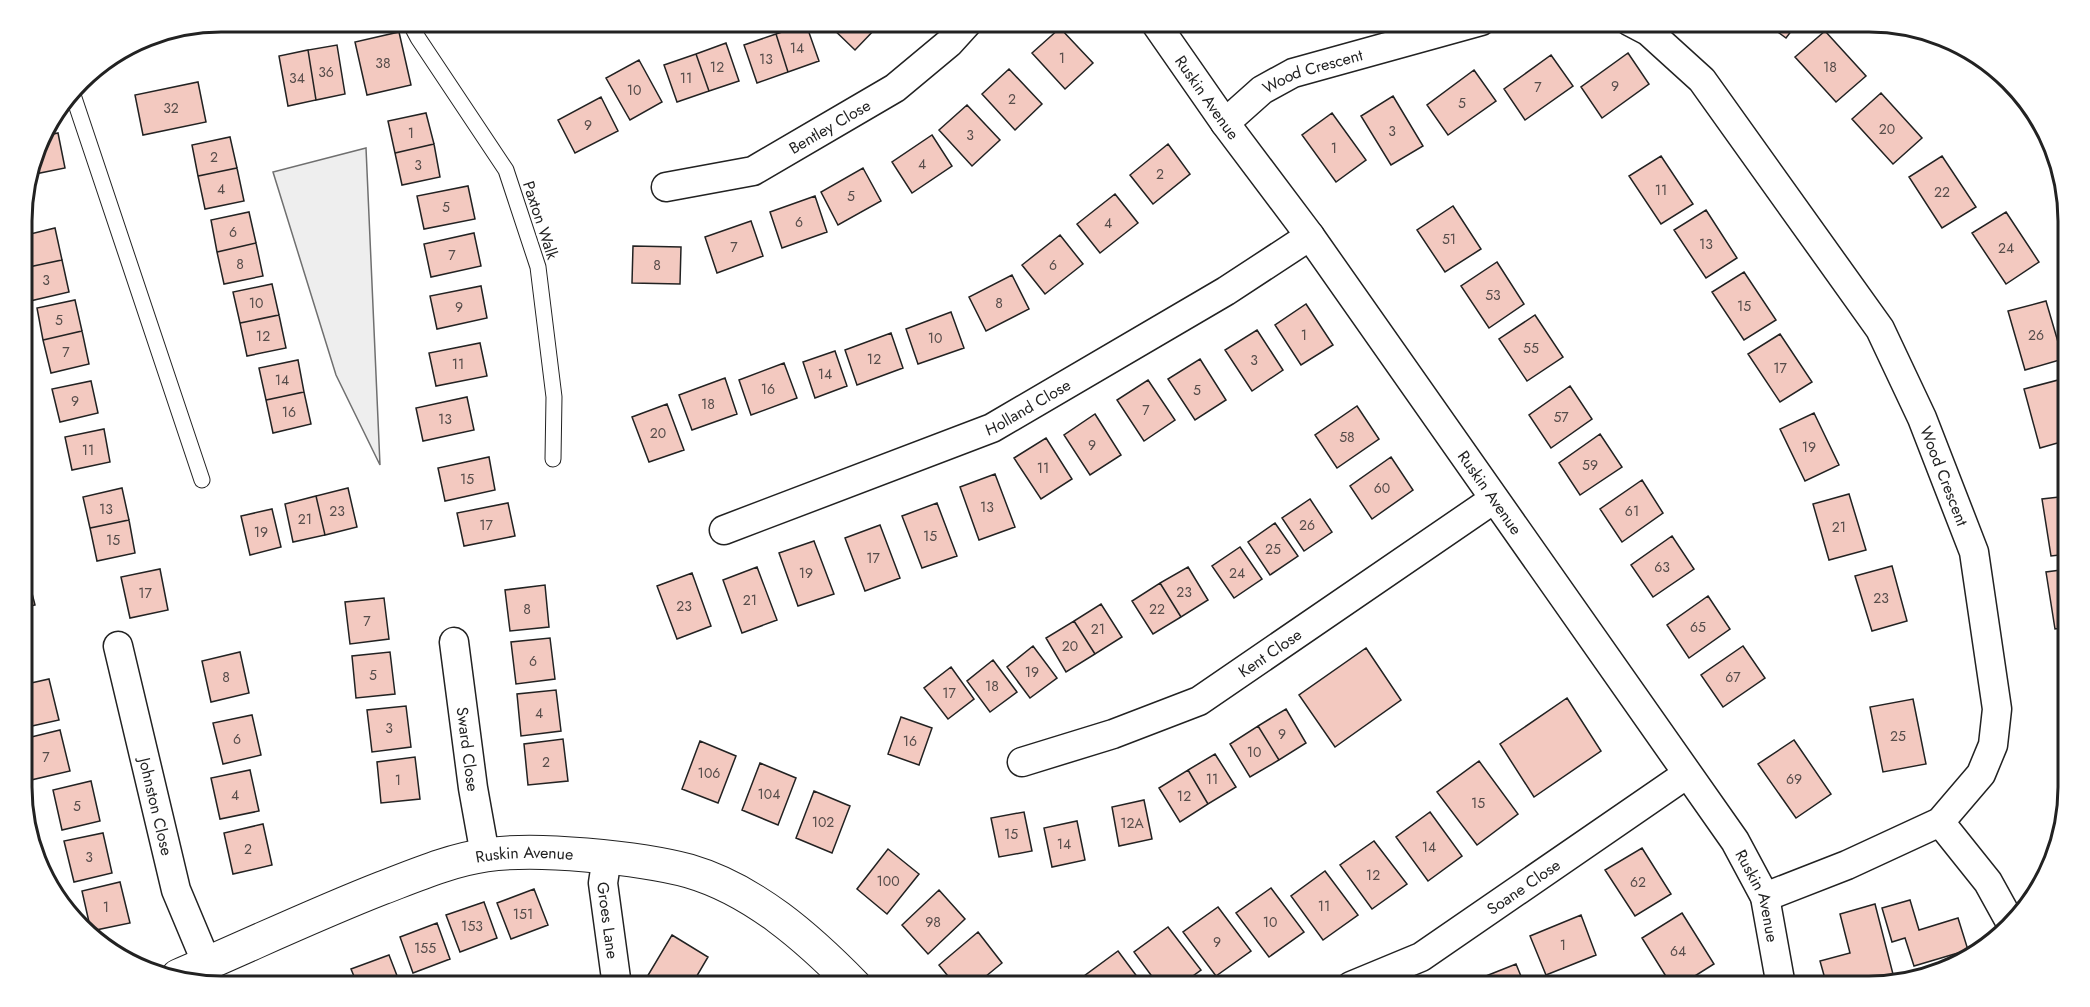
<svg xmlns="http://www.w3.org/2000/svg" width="2090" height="1007" font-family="Jost,sans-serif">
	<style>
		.green { fill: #eee; stroke: #6f6f6f; stroke-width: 1.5 }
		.building { fill: #f3c9c0; stroke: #222; stroke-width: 1.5 }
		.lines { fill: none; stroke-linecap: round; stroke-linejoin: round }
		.service-casing { stroke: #222; stroke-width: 17 }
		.minor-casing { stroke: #222; stroke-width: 31 }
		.tertiary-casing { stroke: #222; stroke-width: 35 }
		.service { stroke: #fff; stroke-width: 15 }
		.minor { stroke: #fff; stroke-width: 28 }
		.tertiary { stroke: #fff; stroke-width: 33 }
		.labels { text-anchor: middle; stroke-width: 4.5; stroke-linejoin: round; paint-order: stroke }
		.number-label { font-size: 14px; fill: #564c4a }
		.street-label { font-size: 16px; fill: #222; stroke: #fff }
		.rim { fill: none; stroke: #222; stroke-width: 3 }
	</style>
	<rect width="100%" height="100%" fill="#fff"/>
	<path class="green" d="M366,148L380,465L336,375L273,172Z"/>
	<path class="building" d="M829,21H873L878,26L855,50L827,23Z
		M1229,21H1265L1231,30Z
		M1763,21H1799L1786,38Z
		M806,24L819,61L788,72L776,34Z
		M1060,28L1093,63L1065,89L1032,53Z
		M1825,31L1866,76L1836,102L1795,57Z
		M399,32L411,85L367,95L355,42Z
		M776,34L788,72L757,83L744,45Z
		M726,43L739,81L709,91L696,54Z
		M337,45L345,94L316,100L308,50Z
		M308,50L316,100L288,106L279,56Z
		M1628,53L1649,84L1602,118L1581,87Z
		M696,54L709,91L677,102L664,65Z
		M1551,55L1573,86L1525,120L1504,89Z
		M639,60L662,102L630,120L606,78Z
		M1009,69L1042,104L1015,130L982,94Z
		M1474,70L1496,101L1448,135L1427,105Z
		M198,82L206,122L143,135L135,95Z
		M1881,93L1922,138L1893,164L1852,119Z
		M1393,96L1423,146L1391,165L1361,116Z
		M601,97L618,131L575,153L558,120Z
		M967,105L1000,140L972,166L939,130Z
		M426,113L434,144L395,153L388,121Z
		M1332,113L1366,160L1336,182L1302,135Z
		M58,133L65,168L35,174L33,163L40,137Z
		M932,135L952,166L912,193L892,162Z
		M230,137L237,168L198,176L192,145Z
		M434,144L440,177L402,185L395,153Z
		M1168,144L1190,174L1153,204L1130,175Z
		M1661,156L1693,204L1661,224L1629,176Z
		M1942,156L1976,207L1942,228L1909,177Z
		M237,168L244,201L205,209L198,176Z
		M863,168L881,201L838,225L821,192Z
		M468,186L475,219L424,229L417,196Z
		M1115,194L1138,223L1100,253L1077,224Z
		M815,196L827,232L782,248L770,212Z
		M1453,206L1481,249L1445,272L1417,230Z
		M1706,210L1737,258L1706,278L1674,230Z
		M249,212L256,243L217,252L211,220Z
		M2006,212L2039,262L2006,284L1972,233Z
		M751,221L763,256L717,273L705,237Z
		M55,228L62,260L24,268L22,236Z
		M474,233L481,266L431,277L424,244Z
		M1060,235L1083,264L1045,294L1022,265Z
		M256,243L263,276L224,284L217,252Z
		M633,246L681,247L680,284L632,283Z
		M62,260L69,292L30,301L24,268Z
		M1497,262L1524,304L1489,328L1461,286Z
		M1744,272L1776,320L1744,340L1712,292Z
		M1012,275L1029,309L986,331L969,297Z
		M272,284L279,315L240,323L233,292Z
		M481,286L487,318L437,329L430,296Z
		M75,300L82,331L43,340L37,308Z
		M2046,301L2063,359L2025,370L2008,311Z
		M1306,304L1333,345L1301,365L1275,325Z
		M951,312L964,348L918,364L906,329Z
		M279,315L286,348L247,356L240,323Z
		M1535,315L1563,357L1527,381L1499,339Z
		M1257,330L1283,370L1252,391L1225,350Z
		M82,331L89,364L51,373L43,340Z
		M891,333L903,368L857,385L845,350Z
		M1780,334L1812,382L1780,402L1748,354Z
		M480,343L487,376L436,386L429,353Z
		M835,351L847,386L815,398L803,362Z
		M1200,359L1226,400L1195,420L1168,379Z
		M298,360L304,392L266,400L259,368Z
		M784,363L797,398L751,415L739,380Z
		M725,378L737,414L692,430L679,395Z
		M2062,379L2068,399V440L2040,448L2024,389Z
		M1148,380L1175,420L1144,441L1117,400Z
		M91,381L98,413L60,422L52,389Z
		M1570,386L1592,419L1551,448L1529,415Z
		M304,392L311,424L273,433L266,400Z
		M467,397L474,430L423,441L416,408Z
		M667,404L684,450L649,462L632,417Z
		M1357,406L1379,439L1337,468L1315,435Z
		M1814,413L1839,465L1805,481L1780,429Z
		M1095,414L1121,455L1090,475L1064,435Z
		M104,429L110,462L72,470L65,437Z
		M1600,434L1622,467L1580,495L1559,463Z
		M1046,438L1072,479L1041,499L1014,458Z
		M489,457L495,490L445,501L438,468Z
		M1391,457L1413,490L1372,519L1350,486Z
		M995,474L1015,527L979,540L960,487Z
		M1642,480L1663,513L1622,542L1600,509Z
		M122,488L129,520L90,528L83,497Z
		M348,488L357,527L325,535L316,496Z
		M1849,494L1866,550L1829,560L1813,504Z
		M316,496L325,535L293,542L285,504Z
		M2068,496V554L2051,556L2042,499Z
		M1310,499L1332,532L1304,551L1282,518Z
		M508,503L515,536L464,546L457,513Z
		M937,503L957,556L922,568L902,516Z
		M272,509L281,547L250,555L241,516Z
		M129,520L135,553L97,561L90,528Z
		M1275,523L1298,556L1270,575L1248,542Z
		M880,525L900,578L865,591L845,538Z
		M1672,536L1694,569L1653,597L1631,565Z
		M814,541L834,594L798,606L779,553Z
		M1240,547L1262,579L1234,598L1212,566Z
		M25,566L35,605L22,608V567Z
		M1892,566L1907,621L1872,631L1855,576Z
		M757,567L777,620L742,633L723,580Z
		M1188,567L1208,600L1181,617L1160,583Z
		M160,569L168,610L130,618L121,577Z
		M2068,569L2069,627L2055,629L2046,572Z
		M692,573L711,626L677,639L657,586Z
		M1160,583L1181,617L1153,634L1132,601Z
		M545,585L549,627L510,631L505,590Z
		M1708,596L1730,629L1689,658L1667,625Z
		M384,598L389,639L350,644L345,602Z
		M1101,604L1122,637L1095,654L1074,621Z
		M1074,621L1095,654L1066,672L1046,638Z
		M550,638L555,679L516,684L511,642Z
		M2069,642V700L2067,701L2059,643Z
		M1033,646L1057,678L1030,698L1007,667Z
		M1743,646L1765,678L1723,707L1701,675Z
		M1366,648L1401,700L1335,747L1299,695Z
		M240,652L249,693L211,702L202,661Z
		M390,652L395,694L356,698L352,656Z
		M993,660L1017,692L990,712L967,681Z
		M951,667L974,699L948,719L924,688Z
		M49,679L59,720L23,728L22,685Z
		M556,690L561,731L521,736L517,694Z
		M1567,698L1601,751L1534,797L1500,744Z
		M1913,699L1926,764L1883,772L1870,707Z
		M406,706L411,747L372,752L367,710Z
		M1286,709L1306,743L1279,760L1258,726Z
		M252,715L261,755L223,764L213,723Z
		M901,717L932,728L919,765L888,754Z
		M1258,726L1279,760L1250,777L1230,744Z
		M60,730L70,771L31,780L23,739Z
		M563,739L568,781L528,785L524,744Z
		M1794,740L1831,794L1796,818L1758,764Z
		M700,741L736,756L718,803L682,789Z
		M1215,754L1236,787L1208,804L1188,770Z
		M415,757L420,799L381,803L377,762Z
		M1479,761L1518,814L1477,845L1437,792Z
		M760,763L796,778L778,825L742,810Z
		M250,770L259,811L220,819L211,778Z
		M1188,770L1208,804L1180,822L1159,788Z
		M91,781L100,821L62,830L53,790Z
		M814,791L850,806L832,853L796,838Z
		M1144,800L1152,839L1119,846L1112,807Z
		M1024,812L1032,851L999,857L991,818Z
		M1430,812L1462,856L1428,881L1396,837Z
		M1077,821L1085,860L1052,867L1044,828Z
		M263,824L272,865L233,874L224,833Z
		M103,833L112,873L74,882L64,841Z
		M1374,841L1407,884L1372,909L1340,865Z
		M1642,848L1671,894L1635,916L1605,870Z
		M888,849L919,874L887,914L857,889Z
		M1325,871L1358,915L1323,940L1291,896Z
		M120,882L130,923L91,931L82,891Z
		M1271,888L1304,932L1269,957L1236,913Z
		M534,889L548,925L511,939L497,903Z
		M939,890L965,919L928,954L902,925Z
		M1910,900L1919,930L1958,918L1968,950L1914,966L1905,938L1892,942L1882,908Z
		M484,902L497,938L460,952L446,915Z
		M1875,904L1894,978L1865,986H1827L1820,961L1850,953L1840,914Z
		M1218,907L1251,951L1216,976L1183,932Z
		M1682,913L1714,964L1679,986H1672L1642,938Z
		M1581,915L1596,955L1546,975L1530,936Z
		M437,923L450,959L413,973L400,937Z
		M1168,927L1201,970L1179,986H1159L1134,952Z
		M978,932L1002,963L974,986H956L939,965Z
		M672,935L708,957L691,986H651L644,982Z
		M1118,951L1144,986H1085L1080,979Z
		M389,955L401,986H358L351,969Z
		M1516,964L1525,986H1467L1466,984Z
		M588,976L590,986H553L552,984Z
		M341,977L344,986H317Z"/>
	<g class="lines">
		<g class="service-casing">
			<path id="service" d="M409,21L418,38L506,170L538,267L554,397L553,459
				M72,92L202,480"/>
		</g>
		<g class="minor-casing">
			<g id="minor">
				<path id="s1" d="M1154,21L1225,123L1310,236L1735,841L1765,897L1781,986"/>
				<path id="s2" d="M1629,21L1648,31L1702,80L1880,329L1922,418L1974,552L1997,709L1993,745L1981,774L1940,822L1847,865L1765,897"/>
				<path id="s3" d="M1225,123L1262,90L1293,73L1481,21"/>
				<path id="s4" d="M666,187L753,171L895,88L949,43L969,21"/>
				<path id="s5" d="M724,530L992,428L1226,291L1310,236"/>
				<path id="s6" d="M454,642L473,788L485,855"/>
				<path id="s7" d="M118,646L176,890L207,964"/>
				<path id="s8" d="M1022,762L1113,734L1199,701L1494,499"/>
				<path d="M1940,822L1988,882L2009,920"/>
				<path id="s9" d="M607,857L603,883L617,986"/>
				<path id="s10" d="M1351,986L1421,957L1687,774"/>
			</g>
		</g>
		<g class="tertiary-casing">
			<g id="tertiary">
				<path id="s11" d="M178,976C246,947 313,915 382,888C416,875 451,860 486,855C519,850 553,852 586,855C620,858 656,862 689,871C754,890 808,938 855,986"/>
			</g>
		</g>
		<use href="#service" class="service"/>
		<use href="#minor" class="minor"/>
		<use href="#tertiary" class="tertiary"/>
	</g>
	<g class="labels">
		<g class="number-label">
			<text x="797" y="53">14</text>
			<text x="1062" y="63">1</text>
			<text x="766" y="64">13</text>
			<text x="383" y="68">38</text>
			<text x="717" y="72">12</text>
			<text x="1830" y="72">18</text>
			<text x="326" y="77">36</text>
			<text x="297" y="83">34</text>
			<text x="686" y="83">11</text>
			<text x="1615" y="91">9</text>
			<text x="1538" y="92">7</text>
			<text x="634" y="95">10</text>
			<text x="1012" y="104">2</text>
			<text x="1462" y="108">5</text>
			<text x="171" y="113">32</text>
			<text x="588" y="130">9</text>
			<text x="1887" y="134">20</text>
			<text x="1392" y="136">3</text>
			<text x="411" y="138">1</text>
			<text x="970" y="140">3</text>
			<text x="1334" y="153">1</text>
			<text x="214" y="162">2</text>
			<text x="922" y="169">4</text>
			<text x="418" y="170">3</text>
			<text x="1160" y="179">2</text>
			<text x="221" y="194">4</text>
			<text x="1661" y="195">11</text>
			<text x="1942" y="197">22</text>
			<text x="851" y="201">5</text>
			<text x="446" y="212">5</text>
			<text x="799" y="227">6</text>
			<text x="1108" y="228">4</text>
			<text x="233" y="237">6</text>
			<text x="1449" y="244">51</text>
			<text x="1706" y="249">13</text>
			<text x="734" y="252">7</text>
			<text x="2006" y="253">24</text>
			<text x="452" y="260">7</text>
			<text x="240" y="269">8</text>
			<text x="657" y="270">8</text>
			<text x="1053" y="270">6</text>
			<text x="46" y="285">3</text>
			<text x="1493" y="300">53</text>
			<text x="256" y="308">10</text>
			<text x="999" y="308">8</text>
			<text x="1744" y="311">15</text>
			<text x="459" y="312">9</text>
			<text x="59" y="325">5</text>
			<text x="1304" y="340">1</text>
			<text x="2036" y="340">26</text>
			<text x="263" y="341">12</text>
			<text x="935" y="343">10</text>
			<text x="1531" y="353">55</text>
			<text x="66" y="357">7</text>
			<text x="874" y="364">12</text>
			<text x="1254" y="365">3</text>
			<text x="458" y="369">11</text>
			<text x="1780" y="373">17</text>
			<text x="825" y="379">14</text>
			<text x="282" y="385">14</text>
			<text x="768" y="394">16</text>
			<text x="1197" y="395">5</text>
			<text x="75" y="406">9</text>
			<text x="708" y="409">18</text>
			<text x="1146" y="415">7</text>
			<text x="289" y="417">16</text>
			<text x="1561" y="422">57</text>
			<text x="445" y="424">13</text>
			<text x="658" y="438">20</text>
			<text x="1347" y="442">58</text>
			<text x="1092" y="450">9</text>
			<text x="1809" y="452">19</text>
			<text x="88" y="455">11</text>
			<text x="1590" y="470">59</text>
			<text x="1043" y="473">11</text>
			<text x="467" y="484">15</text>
			<text x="1382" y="493">60</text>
			<text x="987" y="512">13</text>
			<text x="106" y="514">13</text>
			<text x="337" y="516">23</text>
			<text x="1632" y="516">61</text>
			<text x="305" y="524">21</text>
			<text x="486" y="530">17</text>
			<text x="1307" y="530">26</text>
			<text x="1839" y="532">21</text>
			<text x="261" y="537">19</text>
			<text x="930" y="541">15</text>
			<text x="113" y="545">15</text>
			<text x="1273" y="554">25</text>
			<text x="873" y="563">17</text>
			<text x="1662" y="572">63</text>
			<text x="806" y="578">19</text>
			<text x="1237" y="578">24</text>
			<text x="1184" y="597">23</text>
			<text x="145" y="598">17</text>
			<text x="1881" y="603">23</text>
			<text x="750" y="605">21</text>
			<text x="684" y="611">23</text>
			<text x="527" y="614">8</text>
			<text x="1157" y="614">22</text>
			<text x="367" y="626">7</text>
			<text x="1698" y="632">65</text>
			<text x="1098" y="634">21</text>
			<text x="1070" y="651">20</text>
			<text x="533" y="666">6</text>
			<text x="1032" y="677">19</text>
			<text x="373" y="680">5</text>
			<text x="226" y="682">8</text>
			<text x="1733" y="682">67</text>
			<text x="992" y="691">18</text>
			<text x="949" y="698">17</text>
			<text x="539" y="718">4</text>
			<text x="389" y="733">3</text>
			<text x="1282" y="739">9</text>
			<text x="1898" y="741">25</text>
			<text x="237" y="744">6</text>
			<text x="910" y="746">16</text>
			<text x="1254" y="757">10</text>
			<text x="46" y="762">7</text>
			<text x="546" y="767">2</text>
			<text x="709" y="778">106</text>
			<text x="1212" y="784">11</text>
			<text x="1794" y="784">69</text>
			<text x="398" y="785">1</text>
			<text x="769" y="799">104</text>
			<text x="235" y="800">4</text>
			<text x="1184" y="801">12</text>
			<text x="1478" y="808">15</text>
			<text x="77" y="811">5</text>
			<text x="823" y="827">102</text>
			<text x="1132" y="828">12A</text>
			<text x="1011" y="839">15</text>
			<text x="1064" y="849">14</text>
			<text x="1429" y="852">14</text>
			<text x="248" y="854">2</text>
			<text x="89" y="862">3</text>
			<text x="1373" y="880">12</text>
			<text x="888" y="886">100</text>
			<text x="1638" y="887">62</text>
			<text x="1324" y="911">11</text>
			<text x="106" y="912">1</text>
			<text x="523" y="919">151</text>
			<text x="933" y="927">98</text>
			<text x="1270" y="927">10</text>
			<text x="472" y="931">153</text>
			<text x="1217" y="947">9</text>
			<text x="1563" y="950">1</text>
			<text x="425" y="953">155</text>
			<text x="1678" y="956">64</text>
		</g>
		<g class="street-label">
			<text dy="6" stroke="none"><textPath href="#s3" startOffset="104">Wood Crescent</textPath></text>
			<text dy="6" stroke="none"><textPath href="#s1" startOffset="93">Ruskin Avenue</textPath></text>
			<text dy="6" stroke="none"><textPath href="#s4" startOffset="177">Bentley Close</textPath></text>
			<text transform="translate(541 220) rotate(72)" y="6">Paxton Walk</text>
			<text dy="6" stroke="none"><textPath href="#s5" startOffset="328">Holland Close</textPath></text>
			<text dy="6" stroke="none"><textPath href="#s2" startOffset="561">Wood Crescent</textPath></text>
			<text dy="6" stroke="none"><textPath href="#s1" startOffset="579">Ruskin Avenue</textPath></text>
			<text dy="6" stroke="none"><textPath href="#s8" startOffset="273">Kent Close</textPath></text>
			<text dy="6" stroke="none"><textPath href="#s6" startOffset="108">Sward Close</textPath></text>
			<text dy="6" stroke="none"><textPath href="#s7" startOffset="165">Johnston Close</textPath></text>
			<text dy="6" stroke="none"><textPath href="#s11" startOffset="370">Ruskin Avenue</textPath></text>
			<text dy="6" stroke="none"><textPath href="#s10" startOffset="200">Soane Close</textPath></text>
			<text dy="6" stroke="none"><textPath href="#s1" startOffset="1065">Ruskin Avenue</textPath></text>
			<text dy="6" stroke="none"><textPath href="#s9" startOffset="64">Groes Lane</textPath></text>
		</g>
	</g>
	<path d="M0 0H2090V1007H0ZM221 32H1869A189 189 0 0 1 2058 221V787A189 189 0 0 1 1869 976H221A189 189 0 0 1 32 787V221A189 189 0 0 1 221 32Z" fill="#fff" fill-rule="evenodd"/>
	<path class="rim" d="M221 32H1869A189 189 0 0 1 2058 221V787A189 189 0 0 1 1869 976H221A189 189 0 0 1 32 787V221A189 189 0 0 1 221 32Z"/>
</svg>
